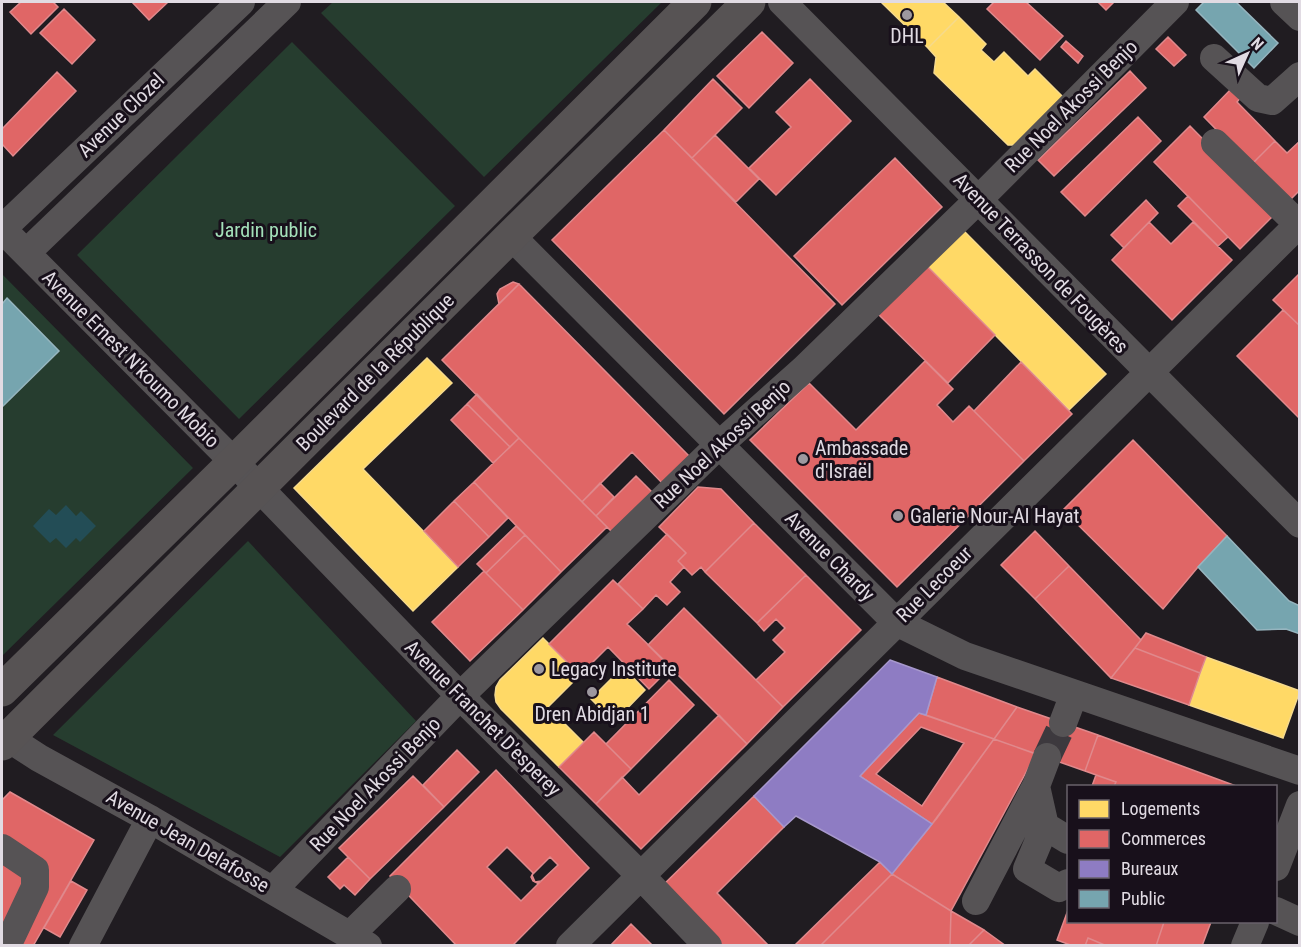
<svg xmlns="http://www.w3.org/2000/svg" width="1301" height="947" font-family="'Roboto Condensed',sans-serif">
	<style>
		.green { fill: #263d2f }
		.water { fill: #234d56 }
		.homes { fill: #ffd966; stroke: #f6da8c; stroke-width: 1.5 }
		.shops { fill: #e06666; stroke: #e0898c; stroke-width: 1.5; fill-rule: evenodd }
		.offices { fill: #8e7cc3; stroke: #a798cd; stroke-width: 1.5 }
		.public { fill: #76a5af; stroke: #96b5bf; stroke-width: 1.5 }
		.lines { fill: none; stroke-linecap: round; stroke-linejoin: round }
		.minor-tunnel { stroke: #3d393e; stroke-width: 28; stroke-dasharray: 28 14; stroke-linecap: butt }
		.minor { stroke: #565355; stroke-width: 28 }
		.major { stroke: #575354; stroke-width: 33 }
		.poi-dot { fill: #9d989f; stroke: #18101b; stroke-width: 2 }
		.labels { text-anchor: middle; stroke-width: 6; stroke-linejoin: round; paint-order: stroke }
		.poi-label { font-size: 20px; fill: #e1dbe3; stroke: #18101b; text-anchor: start }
		.street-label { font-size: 20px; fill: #e1dbe3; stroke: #18101b }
		.park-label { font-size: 20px; fill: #a4e1ba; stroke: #18101b }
	</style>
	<rect width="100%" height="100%" fill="#201c21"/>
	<path class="green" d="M333,2H662L484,177L321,13Z
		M292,42L455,206L239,419L77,255Z
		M2,274L193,468L2,656Z
		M248,541L416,721L280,857L53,735Z"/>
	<path class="water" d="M66,505L76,516L81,511L96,526L80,542L76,538L66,548L56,538L50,543L33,526L49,509L56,515Z"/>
	<path class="homes" d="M881,2H943L959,17L928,48Z
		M959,17L986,44L981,50L994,62L1004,52L1028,76L1035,69L1066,100L1021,145H1008L934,73L936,57L928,48Z
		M963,230L1106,374L1069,410L927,266Z
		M427,358L452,383L363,469L458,567L413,611L294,488Z
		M543,638L580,675L548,707L584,743L559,767L501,709L496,702L495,695L496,687L500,680Z
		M1206,657L1300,691L1283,738L1189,705Z
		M623,667L645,690L614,722L591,699Z"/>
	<path class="shops" d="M21,2H53L58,7L31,34L10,12Z
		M132,2H168L149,20Z
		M994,2H1026L1063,36L1040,60L987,9Z
		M1098,2H1114L1106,10Z
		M64,9L95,40L72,64L40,33Z
		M762,32L793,63L749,108L717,76Z
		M1168,37L1186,55L1174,66L1156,49Z
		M1066,41L1083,56L1078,63L1061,47Z
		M1130,71L1146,88L1054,176L1038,160Z
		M57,72L76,91L13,156L2,144V129Z
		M713,79L742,108L692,158L664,130Z
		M810,79L851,121L776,195L749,168L791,127L776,112Z
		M1232,88L1241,97L1237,102L1275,141L1251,165L1204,117Z
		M1138,117L1161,141L1085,216L1061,192Z
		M1190,126L1276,213L1240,249L1154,162Z
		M664,130L835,304L724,414L552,240Z
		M715,135L759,179L736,202L692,158Z
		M1275,141L1287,153L1300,141V190L1288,202L1251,165Z
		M895,158L942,207L842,305L794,256Z
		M1188,196L1228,237L1218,246L1178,206Z
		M1146,200L1158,213L1124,248L1111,235Z
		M1149,222L1171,244L1193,222L1232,260L1172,320L1112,260Z
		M927,266L995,335L948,383L878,314Z
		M1300,273V326L1273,300Z
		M513,282L519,284L499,304L497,294L500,289Z
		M519,284L692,459L665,486L632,452L582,502L442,360Z
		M1283,310L1300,326V419L1237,356Z
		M925,361L953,389L937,405L953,422L969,406L1024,461L897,587L750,440L809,383L856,430Z
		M1021,362L1072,414L1024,461L974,411Z
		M477,394L519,438L510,447L467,404Z
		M467,404L510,447L493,463L451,420Z
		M519,438L607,527L561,572L474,482Z
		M1133,440L1227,536L1198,567L1163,609L1063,510Z
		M636,476L653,493L613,533L596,516Z
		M474,482L508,518L489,537L454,501Z
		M600,483L614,497L596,516L582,502Z
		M698,487L721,489L754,523L705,572L701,567L692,575L678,561L686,553L659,527Z
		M454,501L489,537L458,567L424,531Z
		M754,523L806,575L757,623L705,572Z
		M516,526L525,535L486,573L477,564Z
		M1035,531L1069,566L1035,599L1001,565Z
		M667,534L686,553L678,561L684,567L670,582L680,592L667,605L656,595L643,609L618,584Z
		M525,535L561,572L523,610L486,573Z
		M1069,566L1141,640L1111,678L1035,599Z
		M484,571L523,610L470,661L432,622Z
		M806,575L861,630L783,707L756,680L785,652L773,640L785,628L776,619L764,631L757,623Z
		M613,580L643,609L627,624L671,667L649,689L608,647L580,675L549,644Z
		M684,608L783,707L747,744L648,645Z
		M1146,633L1206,657L1200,673L1135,648Z
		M1135,648L1200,673L1189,705L1111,678Z
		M937,677L1017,707L994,739L926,715Z
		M669,680L694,705L631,769L606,744Z
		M1017,707L1098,735L1085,771L994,739Z
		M919,713L994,739L932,824L860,776ZM921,727L964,743L922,806L876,774Z
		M719,715L747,744L641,849L596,804L622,777L639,795Z
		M594,732L631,769L596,804L559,767Z
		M1098,735L1236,786H1114L1116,782L1085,771Z
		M994,739L1036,754L951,911L892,874L937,818Z
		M457,750L479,772L444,807L423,785Z
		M496,770L589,868L512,946H457L390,876ZM507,847L533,873L531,877L533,881L537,883L541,881L521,901L487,867Z
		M1096,775L1116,782L1114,786H1092Z
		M413,776L444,807L370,879L339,848Z
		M10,792L94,840L33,946H2V800Z
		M754,796L784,827L717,893L769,946H720L654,894Z
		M348,857L370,879L355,895L344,885L340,889L328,877Z
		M550,857L558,865L541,881L535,882L532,875Z
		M880,862L892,874L820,946H794Z
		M892,874L951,911L950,946H820Z
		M71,881L87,890L60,937L44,928Z
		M1068,910V922H1164L1156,946H1107L1088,938L1085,946H1073L1057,940Z
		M951,911L984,930L968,946H950Z
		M1164,922H1211L1202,946H1156Z
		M631,924L653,946H610Z
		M984,930L1006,946H968Z
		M1088,938L1107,946H1085Z"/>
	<path class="offices" d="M890,660L937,677L926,715L919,713L860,776L932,824L892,874L880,862L796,816L784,827L754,796Z"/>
	<path class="public" d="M1204,2H1236L1278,43L1254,68L1196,10Z
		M7,298L59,351L2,407V304Z
		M1227,536L1289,601L1300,606V634L1286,629L1257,630L1198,567Z"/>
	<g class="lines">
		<path class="minor-tunnel" d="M1047,757L1063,723"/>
		<path class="minor" d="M782,2L1300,524
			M1284,2L1300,17
			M1214,58L1258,98L1272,101L1300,76
			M1215,143L1298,224
			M2,229L234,462L460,696L641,876L708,946
			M2,229L241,2
			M511,236L896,622L965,656L1300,771
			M26,253L287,2
			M1063,723L1074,694
			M2,734L39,758L150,819L368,946
			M1036,786L1045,826L1027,869L1059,888L1068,883
			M1045,826L1068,840
			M2,848L35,870V887L8,944L3,946
			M1276,867L1300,805
			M273,890L460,696L719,445L803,370L979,199L1175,2
			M976,901L1036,786L1047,757
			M1276,911L1300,922
			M350,935L397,889
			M83,946L150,819
			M570,946L1300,223
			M1245,946L1255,922"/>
		<path class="major" d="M2,690L234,462L695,2
			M2,744L511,236L749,2"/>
	</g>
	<g class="poi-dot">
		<circle cx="907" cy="15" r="6"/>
		<circle cx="803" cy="459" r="6"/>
		<circle cx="898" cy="516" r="6"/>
		<circle cx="539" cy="669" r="6"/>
		<circle cx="592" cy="692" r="6"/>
	</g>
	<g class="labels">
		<g class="poi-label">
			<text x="907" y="43" text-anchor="middle">DHL</text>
			<text x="815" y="455">Ambassade<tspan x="815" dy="23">d'Israël</tspan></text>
			<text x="910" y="523">Galerie Nour-Al Hayat</text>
			<text x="551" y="676">Legacy Institute</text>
			<text x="592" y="721" text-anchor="middle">Dren Abidjan 1</text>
		</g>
		<g class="street-label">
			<text transform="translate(1071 106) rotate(-45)" y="7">Rue Noel Akossi Benjo</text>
			<text transform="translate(121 115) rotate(-44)" y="7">Avenue Clozel</text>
			<text transform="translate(1041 263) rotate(46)" y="7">Avenue Terrasson de Fougères</text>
			<text transform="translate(131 359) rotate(45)" y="7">Avenue Ernest N'koumo Mobio</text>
			<text transform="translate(375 372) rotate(-45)" y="7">Boulevard de la République</text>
			<text transform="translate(722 444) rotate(-43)" y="7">Rue Noel Akossi Benjo</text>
			<text transform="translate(830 556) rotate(45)" y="7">Avenue Chardy</text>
			<text transform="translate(934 584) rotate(-45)" y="7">Rue Lecoeur</text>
			<text transform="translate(483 718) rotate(45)" y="7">Avenue Franchet D'esperey</text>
			<text transform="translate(375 784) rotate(-46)" y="7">Rue Noel Akossi Benjo</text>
			<text transform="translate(188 841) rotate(30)" y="7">Avenue Jean Delafosse</text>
		</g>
		<g class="park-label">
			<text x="266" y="237">Jardin public</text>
		</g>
	</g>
	<rect width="1301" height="947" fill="none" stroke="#e1dbe3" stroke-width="6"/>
	<rect x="1067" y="785" width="210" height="138" fill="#18101b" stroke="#68616b" stroke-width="1.5"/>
	<rect x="1079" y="800" width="30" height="18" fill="#ffd966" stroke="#68616b" stroke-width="1.5"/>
	<text x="1121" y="815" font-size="18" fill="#e1dbe3">Logements</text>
	<rect x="1079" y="830" width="30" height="18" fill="#e06666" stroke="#68616b" stroke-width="1.5"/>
	<text x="1121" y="845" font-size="18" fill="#e1dbe3">Commerces</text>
	<rect x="1079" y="860" width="30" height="18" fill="#8e7cc3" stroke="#68616b" stroke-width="1.5"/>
	<text x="1121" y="875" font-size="18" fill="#e1dbe3">Bureaux</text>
	<rect x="1079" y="890" width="30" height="18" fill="#76a5af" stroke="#68616b" stroke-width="1.5"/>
	<text x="1121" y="905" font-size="18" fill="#e1dbe3">Public</text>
	<g transform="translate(1247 54) rotate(45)" stroke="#18101b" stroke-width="4.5" paint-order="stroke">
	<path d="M0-4.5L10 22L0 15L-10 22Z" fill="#e1dbe3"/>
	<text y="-9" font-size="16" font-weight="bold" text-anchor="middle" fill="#e1dbe3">N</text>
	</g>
</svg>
